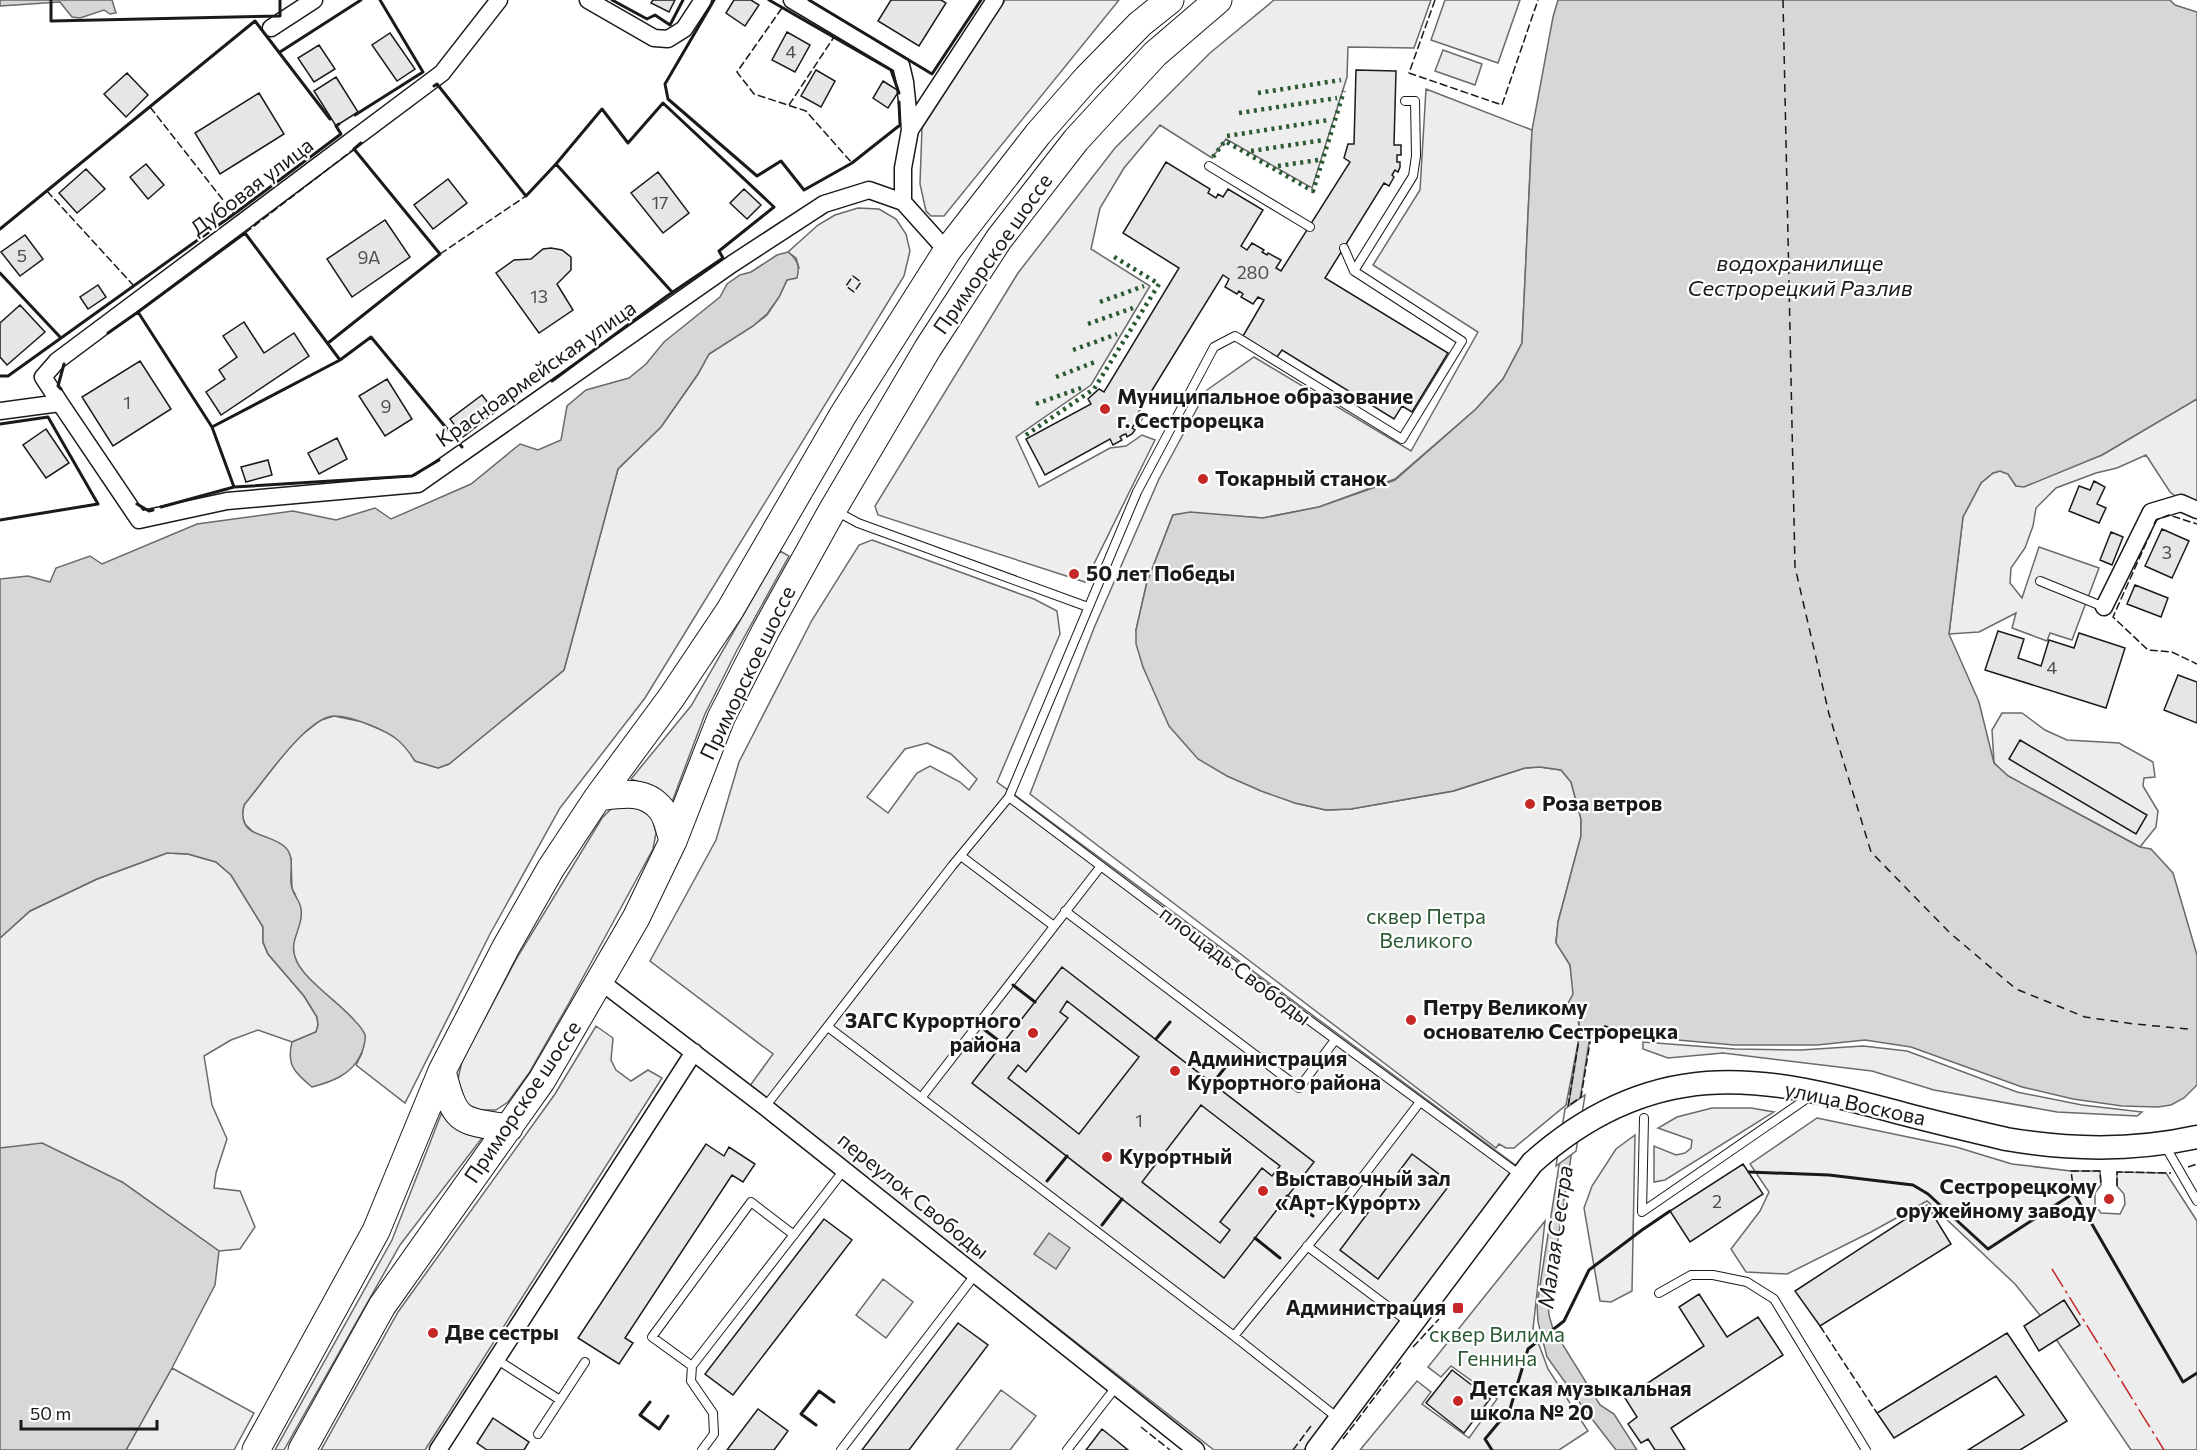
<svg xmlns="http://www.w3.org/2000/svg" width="2197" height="1450" font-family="Commissioner,sans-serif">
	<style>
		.built { fill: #ededed; stroke: #6a6a6a; stroke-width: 1.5; fill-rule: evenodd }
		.water { fill: #d7d7d7; stroke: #6a6a6a; stroke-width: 1.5 }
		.pier { fill: #fff; stroke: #6a6a6a; stroke-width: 1.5 }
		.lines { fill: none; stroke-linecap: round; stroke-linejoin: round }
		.ferry { stroke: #1a1a1a; stroke-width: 1.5; stroke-dasharray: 8 6; stroke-linecap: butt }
		.building { fill: #e6e6e6; stroke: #1a1a1a; stroke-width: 1.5; fill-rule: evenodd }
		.service-casing { stroke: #1a1a1a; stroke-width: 10 }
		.minor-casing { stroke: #1a1a1a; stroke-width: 19 }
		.secondary-casing { stroke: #1a1a1a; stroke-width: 25 }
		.trunk-casing { stroke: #1a1a1a; stroke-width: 29 }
		.service { stroke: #fff; stroke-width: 8 }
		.minor { stroke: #fff; stroke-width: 16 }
		.secondary { stroke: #fff; stroke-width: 22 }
		.trunk { stroke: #fff; stroke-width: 27 }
		.hedge { stroke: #2b5a34; stroke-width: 4.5; stroke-dasharray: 3 4.5; stroke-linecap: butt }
		.fence { stroke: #1a1a1a; stroke-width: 1.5; stroke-dasharray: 8 3; stroke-linecap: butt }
		.wall { stroke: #1a1a1a; stroke-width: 3 }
		.power { stroke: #c62828; stroke-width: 1.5; stroke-dasharray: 21 4.5 3 4.5; stroke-linecap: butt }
		.poi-dot { fill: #c62828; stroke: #fff; stroke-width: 2 }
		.labels { text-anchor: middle; stroke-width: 4.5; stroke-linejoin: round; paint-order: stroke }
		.number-label { font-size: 18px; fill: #4d4d4d }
		.street-label { font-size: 21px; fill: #1a1a1a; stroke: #fff }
		.poi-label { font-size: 21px; font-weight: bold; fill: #1a1a1a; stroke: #fff; text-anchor: start }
		.park-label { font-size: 21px; fill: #2b5a34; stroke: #fff }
		.water-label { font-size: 22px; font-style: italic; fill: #1a1a1a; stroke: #fff }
	</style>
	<rect width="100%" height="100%" fill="#fff"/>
	<path class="built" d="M1005,0H1119L944,216H931L926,211L920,184L922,128Z
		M1274,0H1431L1414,48L1348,47L1347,77L1312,188L1226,139L1212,158L1160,125L1124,168L1100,208L1091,249L1150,286L1091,385L1016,437L1039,487L1110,448L1126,446L1142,435L1155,440L1085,582L878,515L875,506L1018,273L1115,148L1210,53Z
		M1445,0H1520L1498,63L1431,40Z
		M1443,50L1482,64L1475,85L1435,71Z
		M1426,89L1532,130L1522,343L1503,379L1476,409L1395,479L1319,507L1263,518L1190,513L1173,515L1147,582L1136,630L1143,667L1150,680L1227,776L1295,803L1326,810L1351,809L1454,791L1525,768L1540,767L1561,770L1571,782L1581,819V836L1558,922L1556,942L1570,965L1580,1033L1566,1105L1514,1148H1506L1499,1144L1496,1148L1030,794L1094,628L1159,479L1207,390L1254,357L1411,451L1478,332L1373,265L1420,190Z
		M858,208L879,209L896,219L906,234L910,251L904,276L645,698L560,808L490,934L405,1103L356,1065L362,1053L299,967L294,955L293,944L301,915L295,894L292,889L291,858L266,837L256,835L245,824L242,815L244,805L295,740L321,720L334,716L363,722L389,733L405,745L415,761L438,768L449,764L564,670L618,469L661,427L698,374L709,354L753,326L767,315L779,297L787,280L799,268L796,258L788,252L818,225L835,215Z
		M2197,399V505L2178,498L2170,492L2146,455L2117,468L2096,473L2056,488L2036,508L2033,526L2025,548L2011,568L2010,583L2022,598L2039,547L2099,568L2072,640L2050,633L2047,641L2012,628L2016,613L1979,632L1949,634L1963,517L1981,483L1993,473L2000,471L2008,474L2016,486L2102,455Z
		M872,540L1034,599L1057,611L1060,634L997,782L1518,1167L1304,1450H1214L749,1087L773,1054L650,961L716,840L739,762L812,620L859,545ZM927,743L951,754L977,779L969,790L960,782L930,766L917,773L888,813L867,797L905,749Z
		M780,551L789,556L736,652L705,714L672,802L656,788L631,779L691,706Z
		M2002,713H2022L2045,730L2067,740L2119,743L2153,762L2155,777L2144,778L2143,786L2158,811L2156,827L2140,847L2008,776L1994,763L1992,730Z
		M629,804L641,809L652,818L656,833L653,849L569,1003L529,1073L508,1102L496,1110H481L466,1104L458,1079L462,1061L518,956L602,818L614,806Z
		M167,853L188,854L216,862L231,875L263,927V942L268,954L304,996L317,1017L318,1025L316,1032L292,1042L258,1030L231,1040L204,1056L212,1105L227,1139L216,1173L214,1188L240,1191L255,1227L240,1249L219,1251L122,1182L0,1148V938L30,911L97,879Z
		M596,1026L613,1038L611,1060L616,1070L631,1081L648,1070L662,1078L425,1450H321L398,1312L555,1094Z
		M1643,1042L1735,1049L1801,1050L1863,1046L1907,1051L2017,1092L2082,1105L2142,1112L2137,1116L2057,1112L1934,1090L1872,1071L1723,1053L1668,1058L1643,1049Z
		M1712,1108H1751L1774,1112L1665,1180L1654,1182V1146L1676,1155L1685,1153L1691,1148L1692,1140L1658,1128L1677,1117Z
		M442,1112L452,1125L466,1134L482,1138L400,1245L284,1450H275L392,1240Z
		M1817,1118L1956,1147L2012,1164L2071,1171H2100L2101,1185L2095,1193V1205L2101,1213L2120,1214L2125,1204L2124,1194L2117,1186V1172L2166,1173L2197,1221V1450H2131L2039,1314L2015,1284L1927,1201L1871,1232L1787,1274L1746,1272L1731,1249L1760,1211L1769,1192L1750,1164Z
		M1635,1135L1632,1291L1611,1302L1600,1301L1584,1208L1592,1186L1616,1149Z
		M1545,1221L1533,1329L1548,1369L1588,1431L1559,1450H1360L1417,1381L1431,1392L1422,1404L1469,1438L1497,1399L1451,1366L1441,1377L1428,1367Z
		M883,1279L913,1302L886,1338L856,1315Z
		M172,1368L254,1413L234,1450H126Z
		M1001,1390L1036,1416L1010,1450H956Z"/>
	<path class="water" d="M0,0H112L116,13L110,14L104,10L80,18L72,17L60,2L0,6Z
		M1558,0H2170L2175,5L2197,12V399L2102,455L2024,487L2016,486L2008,474L2000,471L1993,473L1981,483L1963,517L1949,634L1979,702L1994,763L2008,776L2140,847L2151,849L2173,873L2197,955V1085L2184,1098L2171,1105L2158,1107L2122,1106L2073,1099L2022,1087L1911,1047L1865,1040L1817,1045H1734L1632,1036L1605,1026L1590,1036L1548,1303L1549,1315L1553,1329L1600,1405L1614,1414L1637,1450H1616L1585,1410L1547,1357L1538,1322L1537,1304L1580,1033L1578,1012L1567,1005L1573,994L1570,965L1556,943L1558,922L1581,836V819L1571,782L1561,770L1540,767L1525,768L1453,791L1351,809L1326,810L1295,803L1261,791L1227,776L1198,759L1169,726L1143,667L1136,644V630L1147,582L1173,515L1190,512L1263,518L1319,507L1395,480L1476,409L1503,379L1522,343L1532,130L1553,17Z
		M788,252C798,260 800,266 797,278L787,280L779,297L767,314L753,326L709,354L698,374L661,427L618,469L564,670L449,764L438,768L415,761C402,740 392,734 370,725C360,721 345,716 334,716C306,717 262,784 244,805C236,840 270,831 286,848C296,859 288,876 292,888C295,900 303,901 301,918C299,932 290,943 295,957C301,978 339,1002 354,1020C358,1024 363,1029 365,1035C366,1040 363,1051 360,1056C351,1075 331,1082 312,1087C295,1073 286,1065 292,1042L316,1032L318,1025L317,1017L304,996L268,954L263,942V927L231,875L216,862L188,854L167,853L97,879L30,911L0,938V579L28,576L50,582L56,568L90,556L102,564L197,524L293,511L336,520L375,508L391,519L471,484L520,444L538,450L561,440L567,406L586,390L629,378L646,364L664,342L720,297L727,284L740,275L751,272L777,255Z
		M42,1143L122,1182L219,1251L215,1285L172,1368L126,1450H0V1148Z
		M1049,1233L1070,1248L1056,1269L1034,1254Z"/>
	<path class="pier" d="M1585,1095L1576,1151L1556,1166L1565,1109Z"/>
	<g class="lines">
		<path class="ferry" d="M1783,0L1795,567L1829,714L1871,852L1950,933L2016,989L2085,1017L2134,1024L2189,1029"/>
	</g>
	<path class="building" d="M653,0H675L669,12L651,3Z
		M734,0H751L759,5L745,26L726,13Z
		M891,0H941L946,3L919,46L878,21Z
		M787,32L810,45L795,72L772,60Z
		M390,33L415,69L397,81L372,45Z
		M319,45L335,69L314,82L298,58Z
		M816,70L835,81L821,107L801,96Z
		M1356,70L1396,71L1394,145H1401V155H1397V162H1400V167L1398,172L1395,170L1392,175L1394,177L1389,186L1384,183L1325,278L1448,353L1412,412L1402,406L1394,419L1282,350L1277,357L1243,336L1264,300L1258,297L1253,304L1241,297L1243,294L1239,291L1237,294L1225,287L1229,279L1223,275L1138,413L1144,416L1138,425L1135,423L1132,428L1135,430L1132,434L1127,437L1126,434L1123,435L1120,437L1122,440L1113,445L1110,439L1045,475L1026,439L1091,404L1088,399L1099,389L1104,392L1179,268L1123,233L1166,162L1210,189L1208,193L1216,198L1218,194L1223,197L1228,189L1263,210L1241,246L1247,250L1252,243L1264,250L1262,252L1267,255L1268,253L1281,260L1276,268L1281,271L1350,162L1344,158L1348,144H1354Z
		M127,73L148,95L126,117L104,94Z
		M336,77L358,112L336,126L314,91Z
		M883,81L899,91L888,108L873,98Z
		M259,93L284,134L220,174L195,133Z
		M146,164L164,185L148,199L130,177Z
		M86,169L105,189L77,213L59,193Z
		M658,172L689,213L663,233L631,193Z
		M448,179L467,203L433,229L414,205Z
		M744,189L761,205L747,219L730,203Z
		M385,220L410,257L352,297L327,259Z
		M25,235L43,259L20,276L1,252Z
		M551,248L562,250L571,257V270L557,284L573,310L539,333L496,273L514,260L531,259L543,249Z
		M98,285L106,297L88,309L80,297Z
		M20,305L45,332L7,365L0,357V323Z
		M244,322L264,353L294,333L309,356L221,415L206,392L225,379L219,370L237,357L223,336Z
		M140,361L171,409L113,446L82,397Z
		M387,379L412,419L385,436L359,396Z
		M482,395L495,412L463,437L450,419Z
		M46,429L69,463L46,478L23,445Z
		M337,438L347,459L319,474L308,453Z
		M268,460L272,475L246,482L241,467Z
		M2094,481L2105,487L2097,504L2106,508L2099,523L2069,511L2079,486L2090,490Z
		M2162,529L2189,541L2172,578L2145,566Z
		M2111,532L2123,537L2112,565L2100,560Z
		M2135,585L2168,598L2161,617L2127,604Z
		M1998,631L2024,639L2018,658L2041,666L2049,640L2074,648L2079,633L2125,648L2106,708L1985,670Z
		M2178,675L2197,682V723L2164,710Z
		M2020,740L2147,815L2136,834L2009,759Z
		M1062,967L1314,1162L1224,1278L972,1083ZM1067,1001L1139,1057L1079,1134L1008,1078L1018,1065L1026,1072L1068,1018L1060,1012ZM1201,1105L1280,1166L1272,1176L1262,1168L1220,1222L1230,1230L1220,1243L1142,1182Z
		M706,1144L724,1156L729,1147L755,1164L743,1182L732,1175L625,1338L633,1343L619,1364L578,1338Z
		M1412,1154L1451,1183L1378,1279L1340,1250Z
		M1743,1164L1763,1194L1690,1242L1670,1211Z
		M1927,1205L1951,1244L1820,1326L1795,1291Z
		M824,1219L852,1240L733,1395L705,1374Z
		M1699,1294L1727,1337L1758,1317L1783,1355L1671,1428L1685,1450H1655L1648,1439L1641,1443L1628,1424L1637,1417L1625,1398L1704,1346L1679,1307Z
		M2064,1300L2080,1325L2039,1351L2024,1326Z
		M958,1323L988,1345L909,1450H862Z
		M2007,1333L2067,1421L2020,1450H1968L2024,1415L1996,1376L1894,1438L1877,1413Z
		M1452,1370L1490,1399L1464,1433L1426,1403Z
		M758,1409L788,1431L774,1450H727Z
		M493,1418L529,1442L524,1450H487L477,1443Z
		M1102,1429L1117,1441L1128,1450H1086Z"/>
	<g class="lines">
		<g class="service-casing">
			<path id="service" d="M1209,166L1310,227
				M1354,271L1413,176L1416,156L1415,101H1405
				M836,511L858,523L1088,607
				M2040,581L2104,607
				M1009,797L1178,924L1520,1175
				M961,856L1054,926
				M1065,911L1299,1088L1335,1040
				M828,1027L1234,1336L1342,1204L1420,1102
				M921,1098L1101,866
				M765,1107L952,866L1009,797L1137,492L1214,347L1235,336L1402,439L1462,341L1354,271L1344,248
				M1644,1118L1642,1212L1812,1095
				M2164,1144L2197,1201
				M794,1235L751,1202L652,1337L692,1366L844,1170
				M1307,1246L1410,1323
				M1659,1293L1691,1275H1713L1747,1282L1774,1299L1866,1450
				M1234,1336L1339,1419
				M496,1359L560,1400
				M692,1366L691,1381L713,1413L714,1434L702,1450
				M538,1434L585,1362
				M841,1450L975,1275
				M1067,1450L1116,1387"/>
		</g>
		<g class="minor-casing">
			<path id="minor" d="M588,0L654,38L668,39L684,29L703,0
				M792,0L901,65L905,82L910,130
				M271,28L314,0
				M903,202L947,251
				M60,403L43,377L57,361L442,73L499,0
				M0,411L60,403L139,520L227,501L418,484L732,264L824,204L869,190L903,202V168L910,130L995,0
				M2104,607L2151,512L2181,503L2197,510
				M600,981L765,1107L1196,1450
				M438,1450L694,1052"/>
		</g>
		<g class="secondary-casing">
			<path id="secondary" d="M1317,1450L1532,1163C1581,1119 1640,1088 1707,1083C1773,1078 1841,1097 1904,1114C1938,1123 1972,1131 2006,1139C2069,1150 2134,1151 2197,1137"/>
		</g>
		<g class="trunk-casing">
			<path id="trunk" d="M598,797C621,794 645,789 661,809C668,817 670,832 673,841
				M442,1071C455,1122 458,1121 509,1128
				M256,1450L376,1231L442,1071L506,947L551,868L598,797L671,698L730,610L843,415L947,251L1038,134L1087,78L1140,24L1170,0
				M302,1450L382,1306L542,1080L636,918L673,841L721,718L766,630L833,509L928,348L999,239L1076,140L1155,54L1218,0"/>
		</g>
		<use href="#service" class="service"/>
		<use href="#minor" class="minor"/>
		<use href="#secondary" class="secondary"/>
		<use href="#trunk" class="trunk"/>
		<path class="hedge" d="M1258,93L1341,80
			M1239,113L1337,98
			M1227,136L1329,120
			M1251,151L1324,140
			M1213,157L1225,141L1313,191L1344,91
			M1278,166L1318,160
			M1100,302L1144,286
			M1088,324L1133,308
			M1073,350L1117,334
			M1056,377L1095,362
			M1036,404L1081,388
			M1026,435L1094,389L1159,284L1111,255"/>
		<path class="fence" d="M1435,0L1409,73L1502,105L1538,0
			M782,8L737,72L754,94L806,111L852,163
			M789,105L834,37
			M150,107L234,214
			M47,191L134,286
			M245,233L354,149
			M440,254L526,196
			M853,276L861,282L854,292L846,286Z
			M2154,524L2156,520L2169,515L2197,524
			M2151,532L2113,617L2148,650L2172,652L2197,664
			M1580,1033L1568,1106L1581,1097L1591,1036L1605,1026L1616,1030
			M2188,1167L2197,1164
			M2117,1186V1172L2171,1173
			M2074,1193L2071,1171H2100L2101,1185
			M1820,1326L1877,1413
			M1413,1347L1439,1319
			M1141,1427L1170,1450
			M1343,1439L1402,1361
			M1293,1450L1311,1426"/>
		<path class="wall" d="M51,0V21L280,16V0
			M612,0L647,19L655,15L670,25L683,0
			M714,0L665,84L668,99L757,176L781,161L804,190L852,163L900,125L899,102
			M769,0L891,70L899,93
			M809,0L932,74L981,0
			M280,52L361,0
			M434,86L437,84L526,196L556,164L672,292
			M355,115L423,72L380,0
			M0,229L255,21L330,119
			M0,273L61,338
			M138,312L245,233L340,360L371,337L462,447
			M108,333L138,312L212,427L234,487L412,476L439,460
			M328,343L440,254L354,149L361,143
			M0,376H8L234,214L341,134L336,126L339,124
			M552,381L667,296L723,258L719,251L774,207L663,103L628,143L602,109L556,164
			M61,389L58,386L64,364
			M0,424L48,417L98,504L0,520
			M212,427L340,360
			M137,504L149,511L153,510
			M161,507L234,487
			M1013,985L1035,1002
			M981,1027L1003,1044
			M1156,1039L1170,1022
			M1213,1083L1227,1065
			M1749,1172L1829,1175L1913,1185L1928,1194L1988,1249L2074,1193L2183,1382L2197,1373
			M1047,1181L1067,1156
			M1287,1196L1313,1216
			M1102,1225L1122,1199
			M1255,1238L1280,1258
			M650,1402L640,1415L659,1429L668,1416
			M816,1425L801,1414L819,1391L834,1402
			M1492,1450L1485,1439L1510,1409L1528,1349L1564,1321L1589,1270L1642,1230L1670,1211"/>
		<path class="power" d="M2052,1269L2164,1450"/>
	</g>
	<g class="poi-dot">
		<circle cx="1105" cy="409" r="6"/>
		<circle cx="1203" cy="479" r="6"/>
		<circle cx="1074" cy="574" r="6"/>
		<circle cx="1530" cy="804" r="6"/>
		<circle cx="1411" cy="1020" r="6"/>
		<circle cx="1033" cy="1033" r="6"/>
		<circle cx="1175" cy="1071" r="6"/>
		<circle cx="1107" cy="1157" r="6"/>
		<circle cx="1263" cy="1191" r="6"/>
		<circle cx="2109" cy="1199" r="6"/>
		<rect x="1452" y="1302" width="12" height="12" rx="3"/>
		<circle cx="433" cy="1333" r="6"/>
		<circle cx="1458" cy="1401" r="6"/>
	</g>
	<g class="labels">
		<g class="number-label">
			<text x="791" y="58">4</text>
			<text x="660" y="209">17</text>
			<text x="22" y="262">5</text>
			<text x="369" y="264">9А</text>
			<text x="1253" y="279">280</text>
			<text x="539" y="303">13</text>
			<text x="127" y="409">1</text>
			<text x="386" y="413">9</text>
			<text x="2167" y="559">3</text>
			<text x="2052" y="674">4</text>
			<text x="1139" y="1127">1</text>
			<text x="1717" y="1208">2</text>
		</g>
		<g class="street-label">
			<text transform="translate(252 187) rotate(-37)" y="7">Дубовая улица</text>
			<text transform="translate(993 254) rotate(-55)" y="7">Приморское шоссе</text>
			<text transform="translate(536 374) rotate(-35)" y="7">Красноармейская улица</text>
			<text transform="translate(748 673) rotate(-64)" y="7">Приморское шоссе</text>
			<text transform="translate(1235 966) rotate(37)" y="7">площадь Свободы</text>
			<text transform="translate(523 1102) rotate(-56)" y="7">Приморское шоссе</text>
			<text transform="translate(1855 1104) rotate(12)" y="7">улица Воскова</text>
			<text transform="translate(913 1196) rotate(39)" y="7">переулок Свободы</text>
		</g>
		<g class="poi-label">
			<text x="1117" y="404">Муниципальное образование<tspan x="1117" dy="24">г. Сестрорецка</tspan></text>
			<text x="1215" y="486">Токарный станок</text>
			<text x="1086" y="581">50 лет Победы</text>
			<text x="1542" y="811">Роза ветров</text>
			<text x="1423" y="1015">Петру Великому<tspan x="1423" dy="24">основателю Сестрорецка</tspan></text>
			<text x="1021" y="1028" text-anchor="end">ЗАГС Курортного<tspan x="1021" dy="24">района</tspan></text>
			<text x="1187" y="1066">Администрация<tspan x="1187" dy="24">Курортного района</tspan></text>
			<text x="1119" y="1164">Курортный</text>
			<text x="1275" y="1186">Выставочный зал<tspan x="1275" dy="24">«Арт-Курорт»</tspan></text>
			<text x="2097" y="1194" text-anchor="end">Сестрорецкому<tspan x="2097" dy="24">оружейному заводу</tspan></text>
			<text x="1446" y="1315" text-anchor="end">Администрация</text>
			<text x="445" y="1340">Две сестры</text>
			<text x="1470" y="1396">Детская музыкальная<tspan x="1470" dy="24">школа № 20</tspan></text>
		</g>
		<g class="park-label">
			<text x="1426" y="924">сквер Петра<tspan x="1426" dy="24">Великого</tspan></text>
			<text x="1497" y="1342">сквер Вилима<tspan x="1497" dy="24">Геннина</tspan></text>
		</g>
		<g class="water-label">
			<text x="1800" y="271">водохранилище<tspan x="1800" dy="25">Сестрорецкий Разлив</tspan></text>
			<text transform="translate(1555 1237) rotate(-82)" y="8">Малая Сестра</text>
		</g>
	</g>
	<path d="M21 1420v9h136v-9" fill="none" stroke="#1a1a1a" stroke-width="3"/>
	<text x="30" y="1420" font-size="18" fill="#1a1a1a" stroke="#ffffff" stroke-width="4.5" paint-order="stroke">50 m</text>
</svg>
